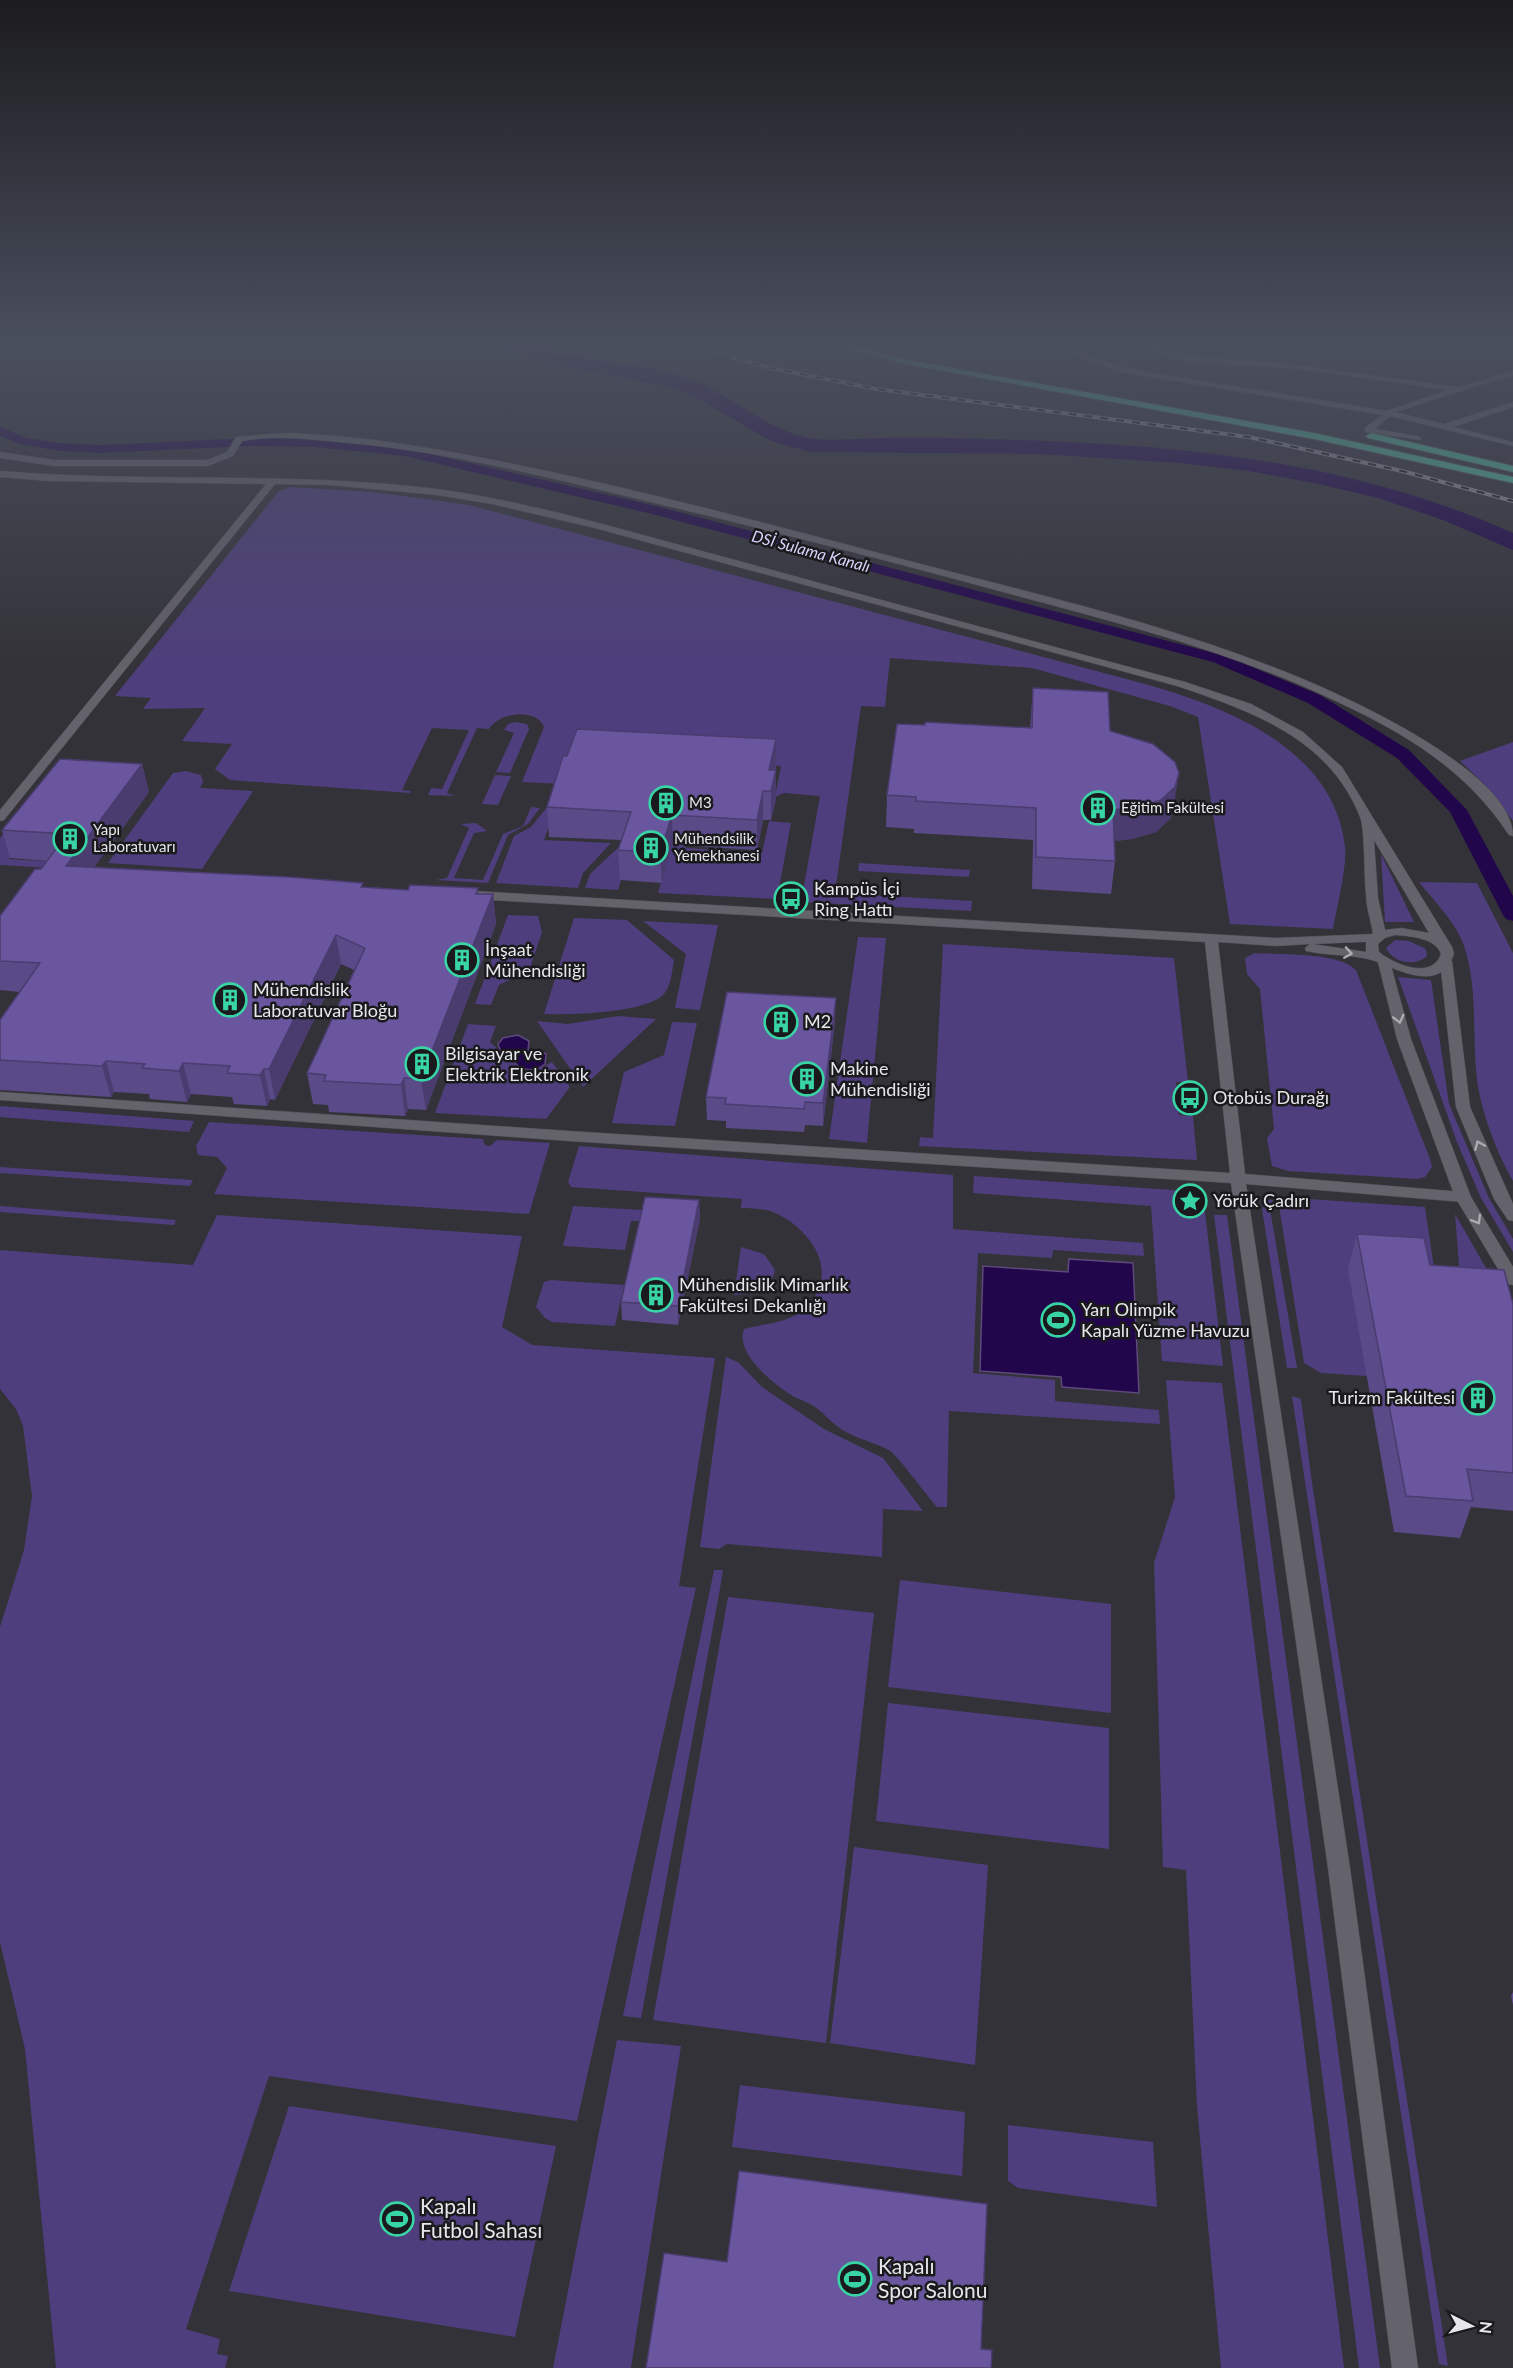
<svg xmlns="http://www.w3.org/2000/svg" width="1513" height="2368" font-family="Lato,sans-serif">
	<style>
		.green { fill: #4f3e7d }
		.water { fill: #22064b; stroke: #5d497b; stroke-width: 1.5 }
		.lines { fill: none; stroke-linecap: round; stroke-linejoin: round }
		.canal { fill: #22064b; fill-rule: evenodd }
		.river { fill: #22064b; fill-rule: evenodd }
		.minor-casing { stroke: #504e54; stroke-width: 1 }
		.tertiary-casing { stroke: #504e54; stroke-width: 1 }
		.trunk-casing { stroke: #504e54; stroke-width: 2 }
		.minor { fill: #64626a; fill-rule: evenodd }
		.tertiary { fill: #64626a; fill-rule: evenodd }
		.trunk { fill: #4db998; fill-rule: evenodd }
		.rail-casing { stroke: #8e8d92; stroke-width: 4 }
		.rail { stroke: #1a1a1d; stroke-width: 2; stroke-dasharray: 8; stroke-linecap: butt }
		.wall { fill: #5a4a88 }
		.shaded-wall { fill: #4a3c6f }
		.building { fill: #69569e; stroke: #4a3c6f; stroke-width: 1.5 }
		.oneway { stroke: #acabb1 }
		.labels { text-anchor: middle; stroke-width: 5; stroke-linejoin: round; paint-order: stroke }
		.far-poi-label { font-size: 15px; fill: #e7e6eb; stroke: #1a1a1d; text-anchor: start }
		.far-water-label { font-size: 16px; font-style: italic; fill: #d9d1fa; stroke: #1a1a1d }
		.poi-label { font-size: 18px; fill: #e7e6eb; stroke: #1a1a1d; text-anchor: start }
		.near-poi-label { font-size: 21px; fill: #e7e6eb; stroke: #1a1a1d; text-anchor: start }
	</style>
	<rect width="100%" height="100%" fill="#333238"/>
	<path class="green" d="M290,487L374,492L469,505L1134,681C1219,704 1334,745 1345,847C1347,869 1337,905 1333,929L1230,924L1198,717L1170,706L1032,668L890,658L885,707L861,706L835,893L972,901L971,911L801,902L820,796L784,793L775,797L781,766L575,754L564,784L522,782L544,727C536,707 498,713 489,729L477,728L447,793L455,796L428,795L431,788L442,789L469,730L432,728L402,790L411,791L410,793L230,780L215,769L232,744L182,741L205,708L143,709L151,698L115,696L278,492Z
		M515,722L527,724L529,729L510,773L496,772L514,733L504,730L508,724Z
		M1513,742V821L1483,783L1460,761Z
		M186,771L201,775L203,782L200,788L253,791L202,869L108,863L173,773Z
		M495,775L511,776L498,805L482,804Z
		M531,807L540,808L528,824L508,835L488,883L436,880L447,878L469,828L461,824L476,823L487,831L474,833L454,878L483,880L503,834L523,826Z
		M547,807L556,808L544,840L611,843L583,873L578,888L496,883L514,836L531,827Z
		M679,817L694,818L686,848L762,853L769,821L791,823L777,899L658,893Z
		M13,822L36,823L9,859L55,862L51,868L0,865V838Z
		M621,845H632L618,890L585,888L590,874Z
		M1381,854L1414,922H1385Z
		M859,863L970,870L969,877L858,871Z
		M1419,882L1477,883L1513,953V1181C1497,1153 1484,1119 1478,1087C1471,1041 1479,990 1464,946C1456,922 1434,901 1419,882Z
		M508,915L538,916L542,932L529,971L499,985L491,1005L475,1004Z
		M574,918L627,920L674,960C672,971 671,987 663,995C645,1013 569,1015 544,1014Z
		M643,921L718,925L700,1010L675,1008L686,954Z
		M858,937L886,938L867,1143L829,1139Z
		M1395,940L1409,941L1426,949L1427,956C1415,967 1393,963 1386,948Z
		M943,944L1174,958L1188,1082H1176L1179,1115L1193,1116L1197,1160L919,1146L920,1137L933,1138Z
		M1255,953C1281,955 1339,952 1356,970L1430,1159L1432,1167L1425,1177L1417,1179L1288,1171L1272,1166L1267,1138L1274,1129L1260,989L1247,974L1245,958Z
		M1398,977L1431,980L1449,1104L1489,1198L1513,1239V1252L1481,1198L1457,1142Z
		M618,1016L656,1019L583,1087L537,1021L568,1024Z
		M672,1022L697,1023L675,1126L612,1123L624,1072L664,1055Z
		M468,1024L496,1026L490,1042L527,1075L552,1062L570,1087L546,1119L435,1113Z
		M0,1106L194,1121L189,1132L0,1117Z
		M209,1122L483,1139L485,1145L490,1146L497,1140L550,1143L529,1214L214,1194L227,1168L217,1157L198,1155L196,1146Z
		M579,1146L953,1175V1229L1143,1243L1144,1256L1053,1250L1052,1258L978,1253L973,1373L1055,1380V1401L1159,1410L1160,1424L949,1411L947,1507H937C928,1497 897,1455 890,1451C877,1443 861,1440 848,1433C832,1425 824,1412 812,1405C805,1401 797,1399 791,1395C772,1383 735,1353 744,1329C765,1323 787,1324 804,1309C843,1274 811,1228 773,1212C763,1208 751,1209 741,1208L742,1199L571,1187L568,1182Z
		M0,1167L193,1180L190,1186L0,1173Z
		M974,1176L1186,1191L1205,1212L1223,1366L1162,1361L1151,1206L973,1193Z
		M1294,1198L1425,1207L1439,1302L1367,1376L1321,1373L1304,1363L1279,1206L1282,1200Z
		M1267,1200H1273L1270,1209L1297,1368H1287L1262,1209Z
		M0,1206L176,1220L174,1225L0,1212Z
		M573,1206L642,1210L640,1221H631L625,1250L563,1246Z
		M1455,1214L1513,1315L1462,1304Z
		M217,1215L522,1236L502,1327L532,1345L715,1358L679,1586L696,1588L577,2121L269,2076L186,2329L220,2339L217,2354L228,2356L225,2368H56L25,2049L0,1942V1627L24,1550L32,1496L23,1426L16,1409L0,1389V1250L193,1265Z
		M1214,1215H1227L1380,2368H1359Z
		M741,1247L764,1254L775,1270C771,1290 752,1293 734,1295Z
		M551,1280L624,1285L615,1326L552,1322L545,1318L536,1307L544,1282Z
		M726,1357L738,1362L762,1387L824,1429L883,1458L923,1511L883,1509L882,1557L727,1544L719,1549L700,1547Z
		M1166,1380L1222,1383L1344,2368H1221L1197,2106L1186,1870L1163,1867L1154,1563L1175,1497Z
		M1292,1396L1301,1399L1312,1483L1448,2366L1439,2364Z
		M714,1570H723L721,1583L641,2018L623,2016Z
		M900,1580L1111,1604V1713L888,1687Z
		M728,1597L874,1613L826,2043L653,2020Z
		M888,1703L1109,1728V1849L876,1821Z
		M854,1847L988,1865L975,2065L830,2043Z
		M617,2040L681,2046L631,2368H553Z
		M740,2085L965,2112L962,2176L732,2147Z
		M289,2106L556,2146L515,2337L229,2291Z
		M1008,2125L1153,2142L1157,2207L1018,2188L1008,2181Z"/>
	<path class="water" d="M518,1035L529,1041L528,1050H538L546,1054L545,1064C536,1071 524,1072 515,1063L518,1054L500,1050L498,1044L503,1038Z
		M1069,1259L1133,1263L1139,1393L1062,1387L1061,1377L980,1371L983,1266L1068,1272Z"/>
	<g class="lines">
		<path class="canal" d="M0,427L27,438L59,443L102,445L249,438L314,439L405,448L656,506L1225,656L1320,695L1409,750L1467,810L1513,896V921L1506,919L1503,915L1450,812L1397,758L1308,703L1213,662L648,513L405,456L314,447L249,446L102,453L59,451L19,444L0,436Z
			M1498,531L1513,535V543L1493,538L1491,535Z"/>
		<path class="river" d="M496,341C504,341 514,340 522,341C537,343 552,352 567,355C612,363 659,365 701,384C737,399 769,431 809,438C833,442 858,438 882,438C918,437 953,438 988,439C1170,444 1345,458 1513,533V550L1443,520L1378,498L1319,484L1249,471L1179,463L1039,454L810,452L771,441L700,400L670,387L558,366L499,345Z"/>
		<g class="minor-casing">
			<path id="minor" d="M937,341L991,342L1023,351L1019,353L991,346Z
				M1039,341H1050L1123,368L1387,411L1448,390C1395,383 1342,374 1288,368C1243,363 1168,368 1130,341H1140L1163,350L1185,355L1288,364L1459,387L1513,371V375L1395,412L1444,424L1513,402V407L1453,427L1513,442V446L1390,416L1375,429L1417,436L1421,438L1420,440L1368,432H1365V428L1382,415L1121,372Z
				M287,433C342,435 397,442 451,452C605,480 758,521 909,561C1032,593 1159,622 1278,669C1333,690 1513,769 1513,836L1509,835C1467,771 1408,735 1340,703C1238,654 1127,625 1018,596C900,564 782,533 663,505C560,480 456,453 350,443C314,440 278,434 242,441L233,456L208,466H54L0,458V452L54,460H207L227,452L236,437Z
				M0,471C145,483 292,471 437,489C539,503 639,535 739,561C887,602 1036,642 1185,682L1251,704L1303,732L1342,767L1452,947L1454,954C1440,993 1401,971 1375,961C1354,954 1328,956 1306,951L1305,948L1310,944L1276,946L1218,942L1245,1174L1463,1192L1471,1197L1463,1202L1246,1184L1350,1868L1418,2368H1392L1328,1868L1231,1183L569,1141L0,1100V1092L569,1131L1230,1173L1205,942L473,899L467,895L473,891L1276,938L1373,934C1371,921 1366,907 1366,894C1364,877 1365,829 1360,817C1329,738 1251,711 1177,686L595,528L492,504L437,495L330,485L275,484L4,820L0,821V810L266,484L49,481L0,477ZM1374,840L1429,933L1401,928L1385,930L1378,898ZM1395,935C1410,936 1436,938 1441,954C1432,980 1395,965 1379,952L1378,944L1385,938ZM1366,942V952L1312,944Z"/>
		</g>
		<g class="tertiary-casing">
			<path id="tertiary" d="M1446,957L1452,961L1470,1107L1513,1204V1221L1508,1220L1494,1199L1456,1107L1440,961Z
				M1384,958L1390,962L1411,1039L1471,1197L1513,1267V1285L1507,1284L1455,1197L1397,1039L1378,962Z"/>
		</g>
		<g class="trunk-casing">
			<path id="trunk" d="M825,341H838L907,360L1314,433L1513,477V483L1314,439L906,364Z
				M1371,433L1513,466V472L1368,438L1366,436Z"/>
		</g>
		<use href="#minor" class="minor"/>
		<use href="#tertiary" class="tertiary"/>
		<use href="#trunk" class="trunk"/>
		<g class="rail-casing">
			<path id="rail" d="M676,341L771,368L876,389L1249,437L1402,471L1513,501"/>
		</g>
		<use href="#rail" class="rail"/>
	</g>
	<path class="wall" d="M1033,688L1110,731L1174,805L1170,819L1156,832L1132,839L1114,841L1115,861L1111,894L1032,889L1033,840L914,833V829L886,827L887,795L925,725L1030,728Z
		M776,739V799L771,820H763L757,850L673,845L662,883L620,880L618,850L621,840L549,837L547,807L567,756Z
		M142,764L149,792L94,867L408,890L478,888V894H493L496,924L426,1110L408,1109L405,1116L329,1112L328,1105L313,1104L307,1073L354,970L341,964L275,1100L270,1099L267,1106L234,1104L232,1097L191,1094L187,1102L150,1099L149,1094L114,1092L111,1097L0,1090V1020L20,992L0,990V916L47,861L10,858L2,830Z
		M835,1021L823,1126L805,1125L804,1132L726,1128V1121L707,1120L706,1097Z
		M699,1200L700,1219L678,1325L622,1320L621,1302Z
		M1357,1234L1430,1265L1513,1304V1511L1471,1507L1460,1538L1394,1532L1348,1269Z
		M1513,1992V2005L1511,1996Z"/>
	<path class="shaded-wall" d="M776,739V768L771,791L769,770Z
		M142,764L149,792L74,895L66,866Z
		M776,770V799L771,820V791Z
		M1179,773L1174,805L1170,819L1156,832L1132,839L1109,842L1113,810Z
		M763,791V820L757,850V820Z
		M672,815L673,845L662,883L660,853Z
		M493,894L496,924L426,1110L421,1079Z
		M336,935L341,964L275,1100L269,1069Z
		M836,998L835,1021L823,1126V1103Z
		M106,1061L114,1092L111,1097L102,1066Z
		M183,1063L191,1094L187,1102L179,1071Z
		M264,1069L270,1099L267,1106L260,1075Z
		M404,1078L408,1109L405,1116L401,1085Z
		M699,1200L700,1219L678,1325V1306Z"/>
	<path class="building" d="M1033,688L1108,692L1110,731L1153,744L1175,762L1179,773L1175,787L1161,800L1137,807L1113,810L1115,861L1036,857V808L916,801V797L887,795L897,724L925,725V722L1032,728Z
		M577,729L776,739L769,770H776L771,791H763L757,820L672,815L660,853L618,850L631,812L547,807L563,756H567Z
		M60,759L142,764L66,866L289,877L363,883L361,887L408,890L410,885L478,888L476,894H493L421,1079L404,1078L401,1085L324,1081L326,1075L307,1073L365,948L336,935L269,1069H264L260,1075L227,1073L230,1066L183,1063L179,1071L142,1068L145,1064L106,1061L102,1066L0,1060V1020L40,963L0,961V916L35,869H41L67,834L2,830Z
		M727,992L836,998L823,1103L805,1102L804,1109L725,1104L726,1098L706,1097Z
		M645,1197L699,1200L678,1306L621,1302Z
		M1357,1234L1424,1238L1430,1265L1504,1270L1513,1304V1473L1467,1469L1473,1501L1406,1496Z
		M739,2171L987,2204L981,2349L992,2350L991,2368H646L664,2253L727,2262Z"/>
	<defs><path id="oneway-chevron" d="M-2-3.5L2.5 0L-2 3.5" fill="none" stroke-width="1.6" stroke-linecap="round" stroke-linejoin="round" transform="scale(1.5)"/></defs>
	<g class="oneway">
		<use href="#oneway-chevron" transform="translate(1348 953) rotate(9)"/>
		<use href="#oneway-chevron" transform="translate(1399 1019) rotate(76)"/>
		<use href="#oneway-chevron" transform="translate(1479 1145) rotate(-113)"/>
		<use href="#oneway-chevron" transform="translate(1477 1220) rotate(59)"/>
	</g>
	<linearGradient id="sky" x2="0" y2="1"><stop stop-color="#1c1c1f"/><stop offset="0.51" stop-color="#4a4f5e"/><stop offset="1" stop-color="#4a4f5e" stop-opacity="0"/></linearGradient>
	<rect width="1513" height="673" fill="url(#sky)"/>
	<defs>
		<g id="building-ring" transform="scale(1.725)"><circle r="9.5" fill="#1a1a1d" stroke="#39d4a5" stroke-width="1.5"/><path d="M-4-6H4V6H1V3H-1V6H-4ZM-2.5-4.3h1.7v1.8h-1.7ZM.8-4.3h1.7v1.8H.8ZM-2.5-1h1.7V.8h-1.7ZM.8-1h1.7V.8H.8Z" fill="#39d4a5"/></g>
		<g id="bus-ring" transform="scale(1.725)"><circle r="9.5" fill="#1a1a1d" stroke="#39d4a5" stroke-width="1.5"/><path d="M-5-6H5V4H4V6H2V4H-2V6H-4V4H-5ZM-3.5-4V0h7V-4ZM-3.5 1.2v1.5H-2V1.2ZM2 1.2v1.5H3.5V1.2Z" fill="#39d4a5"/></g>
		<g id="sight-ring" transform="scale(1.725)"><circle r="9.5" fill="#1a1a1d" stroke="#39d4a5" stroke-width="1.5"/><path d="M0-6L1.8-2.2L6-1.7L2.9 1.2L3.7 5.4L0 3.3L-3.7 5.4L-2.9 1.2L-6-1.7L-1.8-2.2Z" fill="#39d4a5"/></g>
		<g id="stadium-ring" transform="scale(1.725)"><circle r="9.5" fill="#1a1a1d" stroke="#39d4a5" stroke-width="1.5"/><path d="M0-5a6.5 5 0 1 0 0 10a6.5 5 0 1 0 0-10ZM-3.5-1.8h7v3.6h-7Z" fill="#39d4a5"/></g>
	</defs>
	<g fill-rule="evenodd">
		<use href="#building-ring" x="666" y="803"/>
		<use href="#building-ring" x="1098" y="808"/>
		<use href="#building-ring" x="70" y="839"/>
		<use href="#building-ring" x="651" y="848"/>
		<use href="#bus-ring" x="791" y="899"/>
		<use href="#building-ring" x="462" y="960"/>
		<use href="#building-ring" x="230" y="1000"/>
		<use href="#building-ring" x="781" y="1022"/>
		<use href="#building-ring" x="422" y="1064"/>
		<use href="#building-ring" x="807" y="1079"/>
		<use href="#bus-ring" x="1190" y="1098"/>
		<use href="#sight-ring" x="1190" y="1201"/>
		<use href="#building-ring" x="656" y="1295"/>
		<use href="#stadium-ring" x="1058" y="1320"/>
		<use href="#building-ring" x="1478" y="1398"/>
		<use href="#stadium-ring" x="397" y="2219"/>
		<use href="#stadium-ring" x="855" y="2279"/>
	</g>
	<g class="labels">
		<g class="far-poi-label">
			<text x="689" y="808">M3</text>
			<text x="1121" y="813">Eğitim Fakültesi</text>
			<text x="93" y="835">Yapı<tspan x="93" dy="17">Laboratuvarı</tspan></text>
			<text x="674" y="844">Mühendsilik<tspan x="674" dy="17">Yemekhanesi</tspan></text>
		</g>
		<g class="far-water-label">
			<text transform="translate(811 551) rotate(15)" y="6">DSİ Sulama Kanalı</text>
		</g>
		<g class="poi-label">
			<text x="814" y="895">Kampüs İçi<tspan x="814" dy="21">Ring Hattı</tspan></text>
			<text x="485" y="956">İnşaat<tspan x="485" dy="21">Mühendisliği</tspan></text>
			<text x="253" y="996">Mühendislik<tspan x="253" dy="21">Laboratuvar Bloğu</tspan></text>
			<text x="804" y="1028">M2</text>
			<text x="445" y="1060">Bilgisayar ve<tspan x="445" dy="21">Elektrik Elektronik</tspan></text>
			<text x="830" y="1075">Makine<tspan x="830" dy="21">Mühendisliği</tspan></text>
			<text x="1213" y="1104">Otobüs Durağı</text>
			<text x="1213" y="1207">Yörük Çadırı</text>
			<text x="679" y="1291">Mühendislik Mimarlık<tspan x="679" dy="21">Fakültesi Dekanlığı</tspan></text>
			<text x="1081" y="1316">Yarı Olimpik<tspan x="1081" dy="21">Kapalı Yüzme Havuzu</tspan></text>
			<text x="1455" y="1404" text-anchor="end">Turizm Fakültesi</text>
		</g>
		<g class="near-poi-label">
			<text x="420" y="2214">Kapalı<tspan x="420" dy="24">Futbol Sahası</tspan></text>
			<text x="878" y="2274">Kapalı<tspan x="878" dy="24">Spor Salonu</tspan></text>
		</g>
	</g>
	<g transform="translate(1471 2326) rotate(96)" stroke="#1a1a1d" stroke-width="4.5" paint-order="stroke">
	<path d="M0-4.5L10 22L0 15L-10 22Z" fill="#e7e6eb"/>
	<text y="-9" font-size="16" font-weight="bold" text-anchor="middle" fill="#e7e6eb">N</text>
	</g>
</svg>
